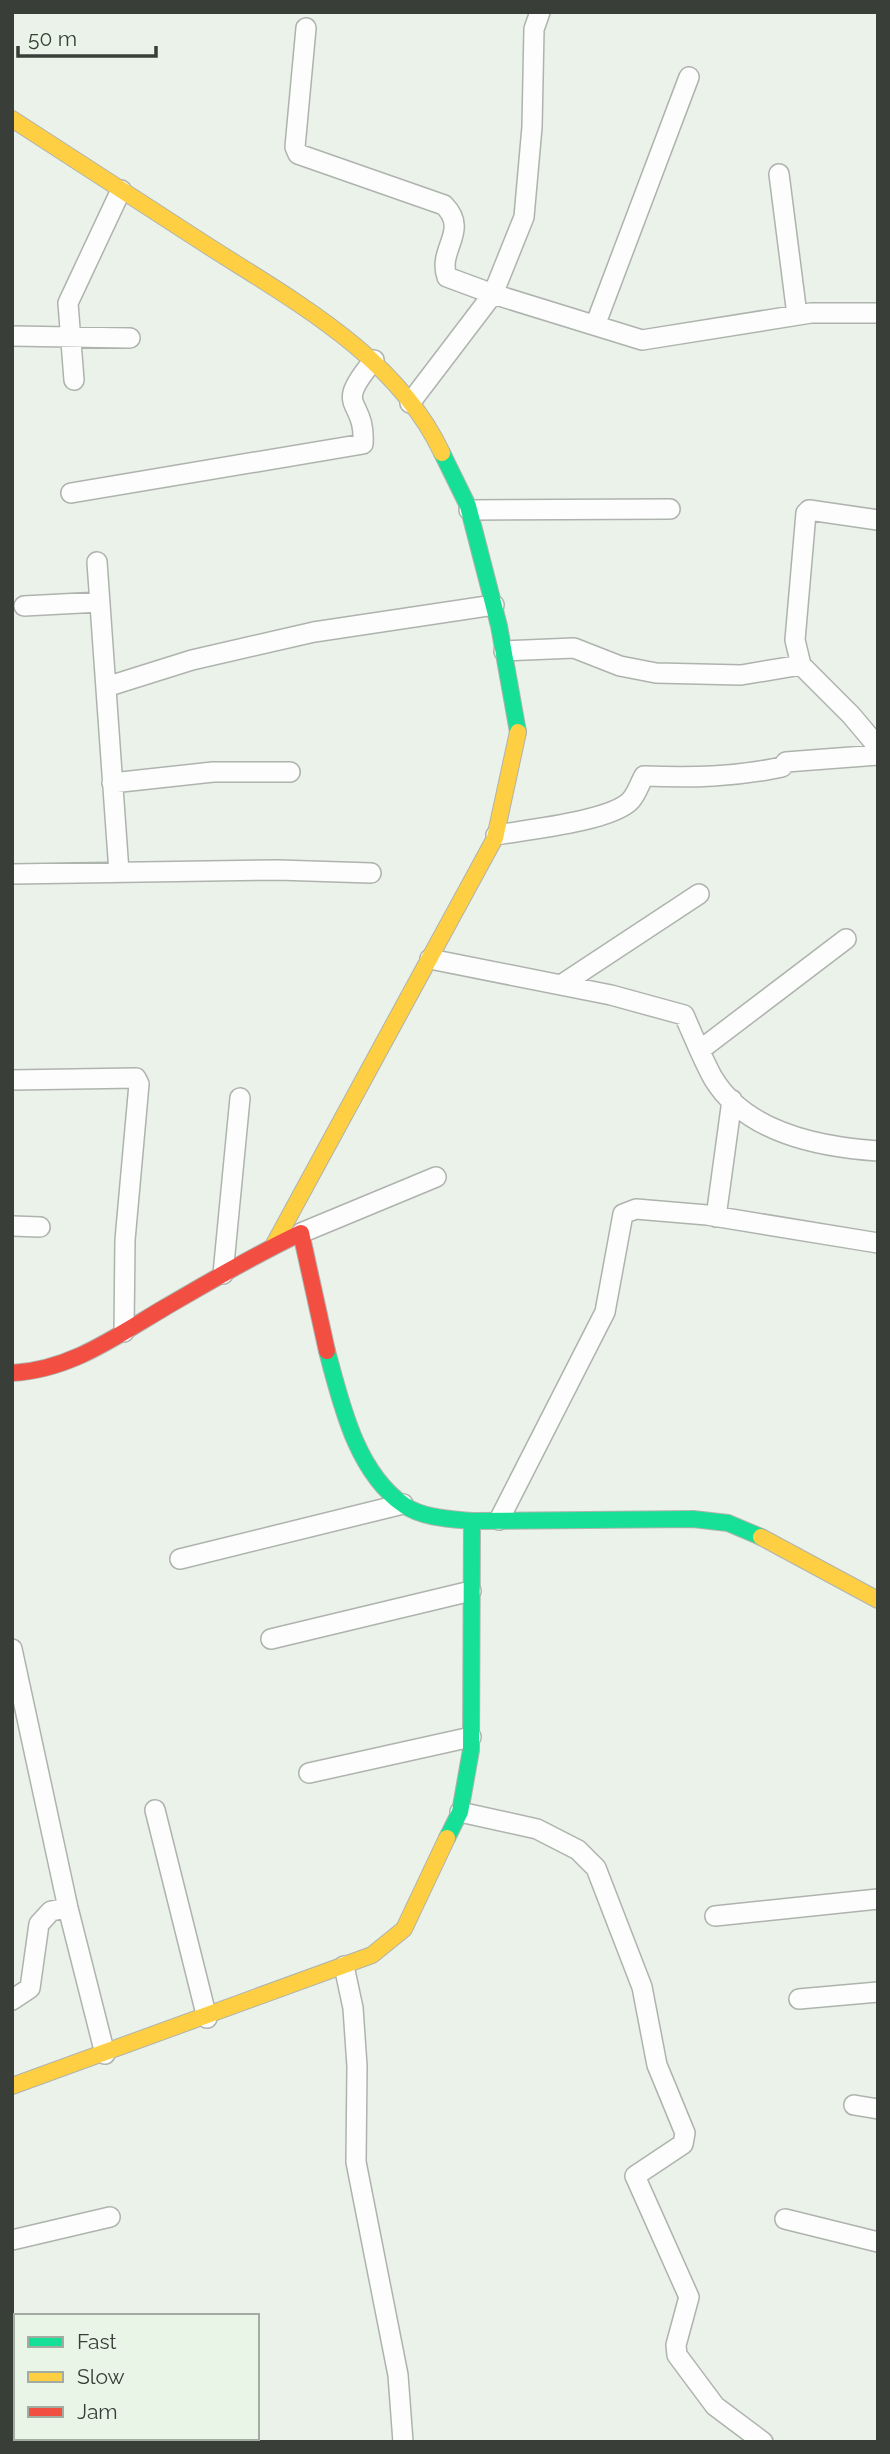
<svg xmlns="http://www.w3.org/2000/svg" width="890" height="2454" font-family="Raleway,sans-serif">
	<style>
		.lines { fill: none; stroke-linecap: round; stroke-linejoin: round }
		.street-casing { stroke: #aeb3ae; stroke-width: 22 }
		.fast-casing { stroke: #aeb3ae; stroke-width: 18 }
		.slow-casing { stroke: #aeb3ae; stroke-width: 18 }
		.jam-casing { stroke: #aeb3ae; stroke-width: 18 }
		.street { stroke: #fcfdfc; stroke-width: 19 }
		.fast { stroke: #16e098; stroke-width: 16 }
		.slow { stroke: #ffcf43; stroke-width: 16 }
		.jam { stroke: #f24e42; stroke-width: 16 }
	</style>
	<rect width="100%" height="100%" fill="#ebf2ea"/>
	<g class="lines">
		<g class="street-casing">
			<path id="street" d="M306,28L295,147L298,154L444,205C470,231 437,249 447,277L493,294L642,340L811,313H878
				M779,174L797,315
				M596,323L689,77
				M12,336L130,338
				M74,380L68,303L121,190
				M410,403L493,294L524,217L532,127L534,29L540,12
				M71,493L363,444C366,396 331,411 374,360
				M469,510L670,509
				M878,520L809,510L806,513L795,640L801,665L851,715L878,747
				M97,562L119,872
				M24,606L100,602
				M504,651L574,648L620,666L656,673L741,675L801,665
				M106,687L192,660L314,632L494,605
				M112,783L213,772H290
				M496,835C525,830 613,821 631,800C637,793 640,783 644,776C692,778 735,777 782,767L786,762L878,755
				M12,874L278,870L371,873
				M430,959L611,995L684,1015C693,1035 702,1058 713,1078C746,1133 819,1147 878,1151
				M561,985L699,894
				M700,1050L846,939
				M12,1080L136,1078L139,1084L125,1240L124,1332
				M716,1217L732,1100
				M12,1226L40,1227
				M301,1233L436,1177
				M223,1274L240,1098
				M499,1520L605,1312L623,1214L636,1209L707,1215L878,1243
				M180,1559L403,1504
				M271,1639L471,1591
				M12,1649L68,1908L105,2054
				M309,1773L471,1737
				M155,1810L207,2018
				M460,1812L537,1829L578,1850L596,1868L642,1987L657,2065L685,2133L683,2144L635,2176L689,2297L676,2345L677,2355L715,2406L763,2442
				M715,1916L878,1899
				M344,1966L353,2008L357,2066L356,2162L398,2375L403,2442
				M799,1999L878,1992
				M12,2000L30,1988L39,1924L51,1911L68,1908
				M854,2105L878,2109
				M785,2219L878,2242
				M12,2240L110,2217"/>
		</g>
		<g class="fast-casing">
			<path id="fast" d="M442,453L468,506L499,626L518,732
				M327,1351C341,1403 356,1472 404,1505C422,1518 450,1519 472,1521L693,1519L728,1523L761,1537
				M447,1838L460,1812L471,1750L472,1521"/>
		</g>
		<g class="slow-casing">
			<path id="slow" d="M12,119C76,161 141,202 205,244C292,300 396,355 442,453
				M273,1246L495,838L518,732
				M761,1537L878,1600
				M12,2086L372,1955L404,1929L447,1838"/>
		</g>
		<g class="jam-casing">
			<path id="jam" d="M12,1373C70,1370 115,1337 164,1308C209,1282 254,1255 301,1233L327,1351"/>
		</g>
		<use href="#street" class="street"/>
		<use href="#fast" class="fast"/>
		<use href="#slow" class="slow"/>
		<use href="#jam" class="jam"/>
	</g>
	<rect width="890" height="2454" fill="none" stroke="#393e38" stroke-width="28"/>
	<rect x="14" y="2314" width="245" height="126" fill="#e8f5e7" stroke="#a2aca1" stroke-width="2"/>
	<rect x="28" y="2337" width="35" height="10" fill="#16e098" stroke="#a2aca1" stroke-width="2"/>
	<text x="77" y="2349" font-size="21" fill="#393e38">Fast</text>
	<rect x="28" y="2372" width="35" height="10" fill="#ffcf43" stroke="#a2aca1" stroke-width="2"/>
	<text x="77" y="2384" font-size="21" fill="#393e38">Slow</text>
	<rect x="28" y="2407" width="35" height="10" fill="#f24e42" stroke="#a2aca1" stroke-width="2"/>
	<text x="77" y="2419" font-size="21" fill="#393e38">Jam</text>
	<path d="M18 46v10h138v-10" fill="none" stroke="#393e38" stroke-width="3.5"/>
	<text x="28" y="46" font-size="21" fill="#393e38" stroke="#e8f5e7" stroke-width="5" paint-order="stroke">50 m</text>
</svg>
